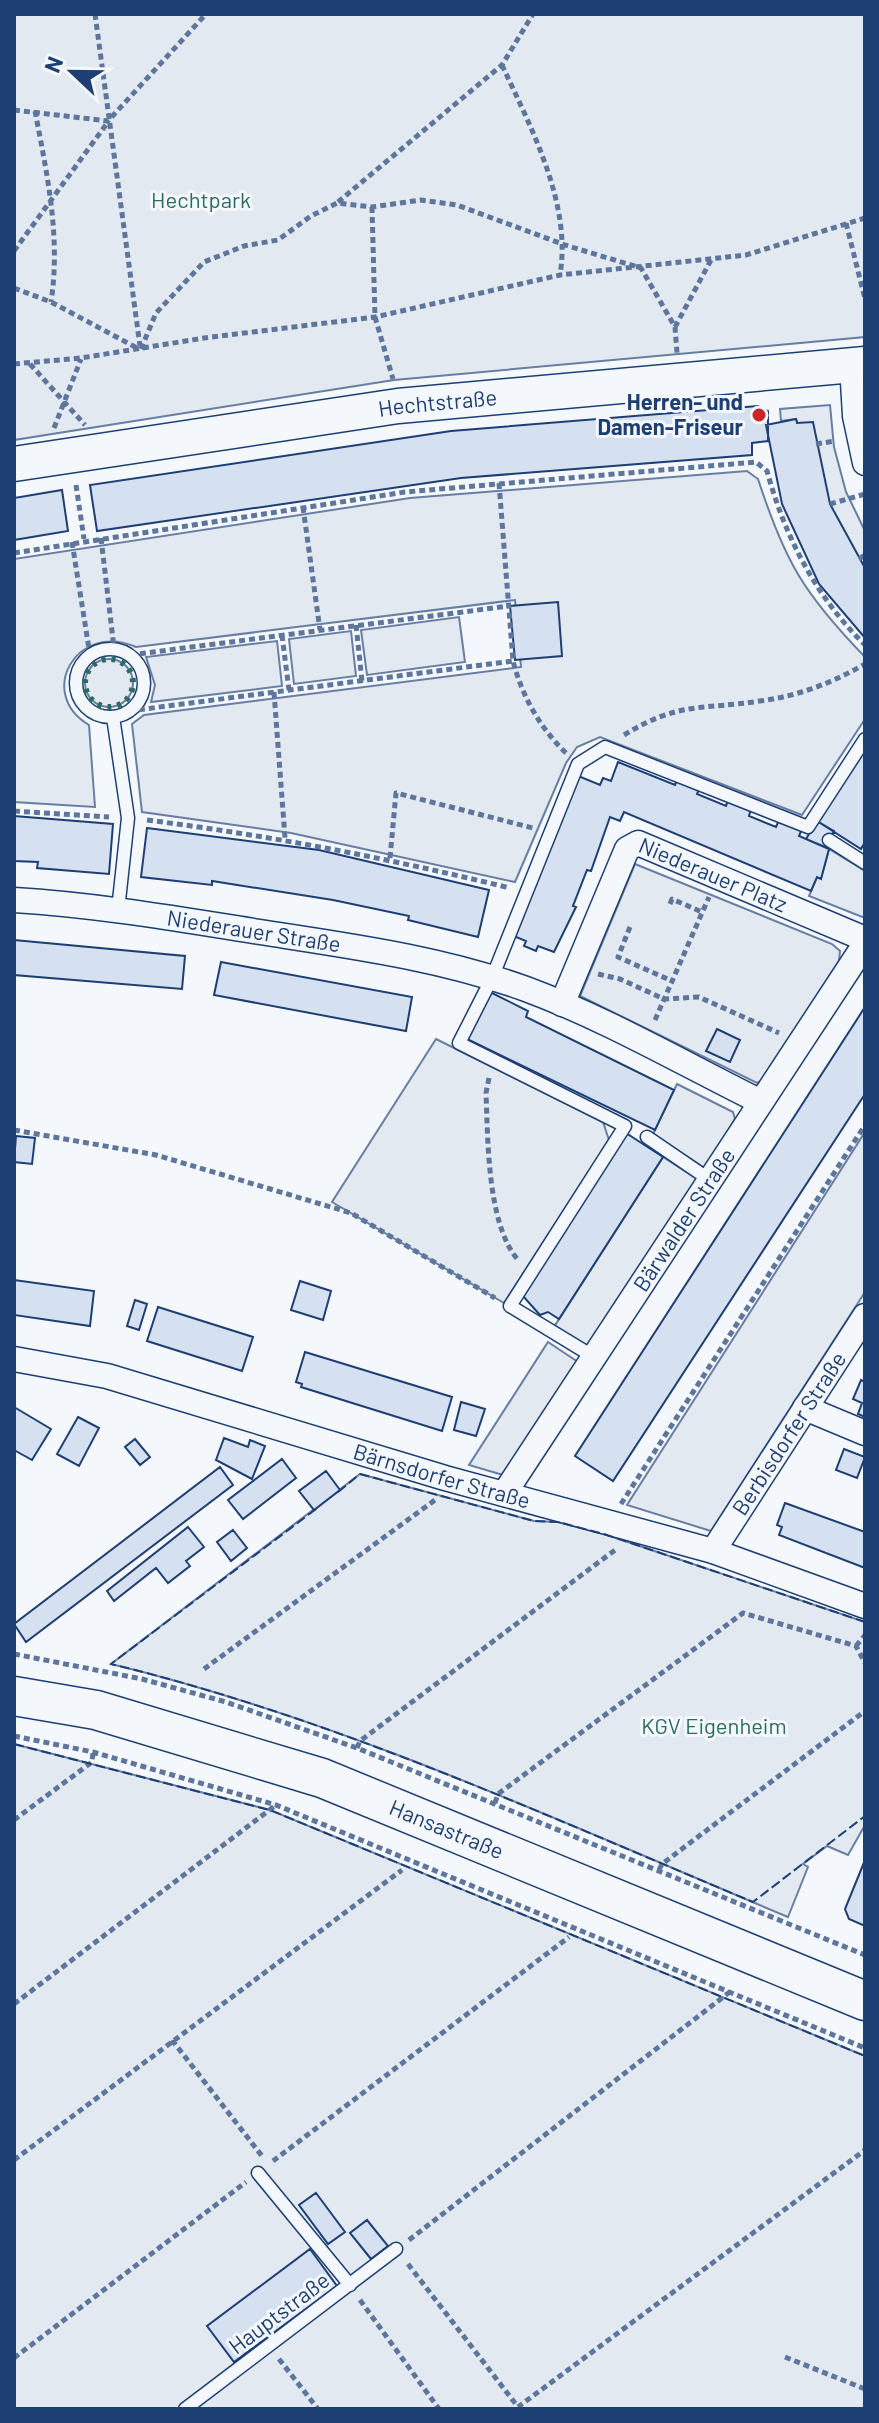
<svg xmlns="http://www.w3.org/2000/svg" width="879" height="2423" font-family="Barlow,sans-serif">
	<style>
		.green { fill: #e3e9f0; stroke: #687fa3; stroke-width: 2 }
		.building { fill: #d5e0f0; stroke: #1d3f73; stroke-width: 2 }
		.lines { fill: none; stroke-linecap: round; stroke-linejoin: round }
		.lane-casing { stroke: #1d3f73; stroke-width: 15 }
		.street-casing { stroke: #1d3f73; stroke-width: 27 }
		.secondary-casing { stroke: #1d3f73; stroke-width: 37 }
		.primary-casing { stroke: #1d3f73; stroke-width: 41 }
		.path { stroke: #5e769c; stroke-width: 5; stroke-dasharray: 6 4; stroke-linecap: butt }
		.lane { stroke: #f4f7fb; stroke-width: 12 }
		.street { stroke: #f4f7fb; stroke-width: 24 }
		.secondary { stroke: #f4f7fb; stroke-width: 34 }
		.primary { stroke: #f4f7fb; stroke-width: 38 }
		.hedge { stroke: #2c6c60; stroke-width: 6; stroke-dasharray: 4 6; stroke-linecap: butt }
		.fence { stroke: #1d3f73; stroke-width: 2; stroke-dasharray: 10 4; stroke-linecap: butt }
		.poi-dot { fill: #c62828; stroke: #f4f7fb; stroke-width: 3 }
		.labels { text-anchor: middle; stroke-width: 6; stroke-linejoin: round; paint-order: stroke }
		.park-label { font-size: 22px; fill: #2c6c60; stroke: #f4f7fb }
		.poi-label { font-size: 22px; font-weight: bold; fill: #1d3f73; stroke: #f4f7fb; text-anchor: end }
		.street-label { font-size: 22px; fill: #1d3f73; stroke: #f4f7fb }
	</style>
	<rect width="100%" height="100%" fill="#f4f7fb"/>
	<path class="green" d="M14,14H865V337L394,380L14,440Z
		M830,405L834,447L846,492L865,531V568L837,521L796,419L781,421L780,409Z
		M747,471L758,479C785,562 804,594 865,657V719L802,815L600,737L577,747L566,763L515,882L291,833L142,812L132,724L144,715L521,667L515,600L136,647C76,621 36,694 89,725L95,807L14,802V559L410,498Z
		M459,617L465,662L367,675L361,630Z
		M351,631L356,676L294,684L289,639Z
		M277,641L282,686L151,702L155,685L146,657Z
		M85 683a24 24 0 1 1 48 0a24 24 0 1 1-48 0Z
		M829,849L865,871V918L809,896L817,877L821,878Z
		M635,864L832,944L840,951L839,961L765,1079L757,1083L580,996Z
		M436,1039L603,1122L609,1140L504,1303L332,1202Z
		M677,1084L733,1112L735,1119L706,1169L653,1134Z
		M865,1132V1292L711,1531L627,1505Z
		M663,1157L697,1179L588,1348L554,1327Z
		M548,1342L578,1362L503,1475L469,1465Z
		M360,1474L534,1521L558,1522L604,1534L865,1622V1825L848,1855L827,1846L803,1864L808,1867L788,1917C566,1824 346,1721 111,1664Z
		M14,1744L270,1810L865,2056V2409H14Z"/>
	<path class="building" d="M758,406L768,411V441L752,443V455L461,478L97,531L90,485L451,431Z
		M796,419L797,423L813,422L830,504L865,568V638L819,584L782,504L766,425Z
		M62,490L68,531L14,540V498Z
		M558,602L562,656L515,660L510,606Z
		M865,747V842L861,849L817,821Z
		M618,762L675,785L678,778L700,787L697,794L726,806L728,800L751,809L749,816L776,827L779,820L802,829L799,836L829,849L821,879L817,877L811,891L624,812L620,821L610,817L591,871L587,870L573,906L576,907L554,952L538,946L536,951L524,946L526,941L511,935L576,775L600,785L603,778L611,781Z
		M14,816L113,824L109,874L37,868L38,862L14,861Z
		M817,821L834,831L825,847L806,839Z
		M147,828L319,850L489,890L478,937L408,920L409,916L333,900L212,881V885L141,877Z
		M14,940L185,956L182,989L14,975Z
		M221,962L412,997L406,1031L214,995Z
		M488,991L528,1011L526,1017L674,1090L655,1130L465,1038Z
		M865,1007V1094L613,1481L575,1456Z
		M717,1029L740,1040L730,1062L706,1051Z
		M626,1133L663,1157L559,1319L548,1312L540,1315L522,1295Z
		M16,1136L35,1138L32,1164L14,1162Z
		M14,1280L94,1291L90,1326L14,1315Z
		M300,1281L331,1291L323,1320L291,1310Z
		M135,1300L147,1304L139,1330L127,1326Z
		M158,1307L253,1337L242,1371L147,1341Z
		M305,1352L452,1397L442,1431L301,1387L302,1384L296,1382Z
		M861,1380L865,1382V1417L858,1414L862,1403L853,1399Z
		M461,1402L485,1409L476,1436L454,1430Z
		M14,1407L51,1429L32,1460L14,1450Z
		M78,1417L99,1428L79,1466L57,1454Z
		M224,1438L248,1447L250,1440L265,1446L252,1479L216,1460Z
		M135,1439L150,1457L140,1465L125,1447Z
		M844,1449L865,1457L857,1478L836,1470Z
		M282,1459L296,1478L243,1519L228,1500Z
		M220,1467L233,1485L26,1642L14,1624Z
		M326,1471L340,1490L314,1510L299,1491Z
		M785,1503L865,1532V1568L779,1535L782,1527L777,1525Z
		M188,1527L204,1547L186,1561L190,1566L168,1583L156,1568L114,1601L107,1591Z
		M233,1530L247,1548L231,1561L217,1542Z
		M865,1860V1926L849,1919L845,1909Z
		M316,2193L345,2232L328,2244L299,2205Z
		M367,2220L388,2246L371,2259L350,2233Z
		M310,2249L337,2286L234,2362L207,2326Z"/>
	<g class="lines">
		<g class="lane-casing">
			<path id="lane" d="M76 683a34 34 0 1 1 68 0a34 34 0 1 1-68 0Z
				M113,717L128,818L118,910
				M829,840L865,863
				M647,1137L710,1180
				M594,1357L510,1306L625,1126L459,1043L492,978L578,764L605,747L808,827L865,739
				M258,2173L350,2285
				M185,2409L396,2249"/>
		</g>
		<g class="street-casing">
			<g id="street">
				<path d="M852,365L855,416L865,463"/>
				<path id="s1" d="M14,900C97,905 178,919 260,932C350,946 441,958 526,989C607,1019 684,1064 761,1102"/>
				<path id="s2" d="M562,1004L627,849L638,843L865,939"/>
				<path id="s3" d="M14,1359L107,1376L445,1478L713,1551L865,1606"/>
				<path d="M805,1408L865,1433"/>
				<path id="s4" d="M504,1494L865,944"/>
				<path id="s5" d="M713,1551L865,1316"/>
			</g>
		</g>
		<g class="secondary-casing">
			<g id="secondary">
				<path id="s6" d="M14,464L398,406L865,364"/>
			</g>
		</g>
		<g class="primary-casing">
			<g id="primary">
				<path id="s7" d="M14,1696L96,1710L322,1778L865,2001"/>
			</g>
		</g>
		<path class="path" d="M95,14L140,346
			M502,65C531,128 572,204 560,275
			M14,110L108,121L206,14
			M35,111C47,174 61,237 51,302
			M338,202L502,65L533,14
			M372,207L375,317L393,379
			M846,223L865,299
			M14,251L108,122
			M14,288L51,302L139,349
			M675,327L711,260
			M141,349L156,313L204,262L244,246L278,240L311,216L337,203L372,207L421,200L457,205L565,245L641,268L675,327L677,353
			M14,364L81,358L204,338L375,317L560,275L746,255L865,218
			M30,364L85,425
			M54,428L81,359
			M816,444L835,441
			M499,483L513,661C522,696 540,728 566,753
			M76,485L84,539
			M830,504L865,494
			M303,507L320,630
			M101,538L114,648
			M72,542L90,655
			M14,553L405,492L756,462L767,471C785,537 816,597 865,645
			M859,559L865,555
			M356,625L362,681
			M282,635L289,690
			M130,655L509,606
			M274,692L285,838
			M129,711L513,661
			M624,735C679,701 703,710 760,701C798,696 832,683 865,664
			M14,811L109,817
			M147,820C272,836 387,858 510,888
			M390,858L396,793L533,828
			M670,904L672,899L702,912
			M630,927L618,957L672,981
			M598,974L620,979L664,999L699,997L779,1033
			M655,1020L709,897
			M489,1078L486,1093C488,1140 487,1226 519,1261
			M14,1130L156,1155L351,1213L495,1298
			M621,1504L865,1125
			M856,1646L865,1635
			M14,1654L142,1679L226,1702L357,1748L865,1955
			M204,1669L435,1500
			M14,1736L93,1752L276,1805L865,2048
			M357,1748L360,1741L615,1550
			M495,1803L498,1794L743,1613L856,1646L865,1663
			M14,1820L92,1762L93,1752
			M659,1870L662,1864L865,1711
			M14,2004L276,1805
			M172,2040L262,2156
			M14,2160L402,1870
			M273,2161L569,1937
			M409,2240L731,1991
			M408,2264L518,2407L865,2150
			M360,2300L439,2409
			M785,2357L865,2389
			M14,2358L246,2182
			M279,2359L318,2409"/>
		<use href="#lane" class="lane"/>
		<use href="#street" class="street"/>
		<use href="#secondary" class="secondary"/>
		<use href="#primary" class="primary"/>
		<path class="hedge" d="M85 683a24 24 0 1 1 48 0a24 24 0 1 1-48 0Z"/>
		<path class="fence" d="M338,1492L360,1474L534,1521L558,1522L604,1534L865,1622
			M316,1509L111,1664C334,1718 542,1814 753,1902L865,1816
			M14,1744L270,1810L865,2056"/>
	</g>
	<circle class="poi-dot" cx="759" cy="415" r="8"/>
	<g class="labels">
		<g class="park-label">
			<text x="201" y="208">Hechtpark</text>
			<text x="714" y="1734">KGV Eigenheim</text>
		</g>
		<g class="poi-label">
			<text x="743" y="410">Herren- und<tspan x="743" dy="25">Damen-Friseur</tspan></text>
		</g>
		<g class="street-label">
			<text dy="8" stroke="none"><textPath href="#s6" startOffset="428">Hechtstraße</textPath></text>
			<text dy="8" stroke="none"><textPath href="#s2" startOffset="262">Niederauer Platz</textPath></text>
			<text dy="8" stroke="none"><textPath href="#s1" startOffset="242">Niederauer Straße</textPath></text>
			<text dy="8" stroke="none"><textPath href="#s4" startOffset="328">Bärwalder Straße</textPath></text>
			<text dy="8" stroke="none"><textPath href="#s5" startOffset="140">Berbisdorfer Straße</textPath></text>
			<text dy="8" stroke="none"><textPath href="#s3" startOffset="444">Bärnsdorfer Straße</textPath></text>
			<text dy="8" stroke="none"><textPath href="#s7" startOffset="454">Hansastraße</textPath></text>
			<text transform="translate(279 2313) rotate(-37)" y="8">Hauptstraße</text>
		</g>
	</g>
	<rect width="879" height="2423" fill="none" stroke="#1d3f73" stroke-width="32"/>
	<g transform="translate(72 72) rotate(292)" stroke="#f4f7fb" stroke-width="6" paint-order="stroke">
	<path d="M0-6L14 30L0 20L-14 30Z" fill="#1d3f73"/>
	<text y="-12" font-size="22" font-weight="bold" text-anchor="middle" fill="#1d3f73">N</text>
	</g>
</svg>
